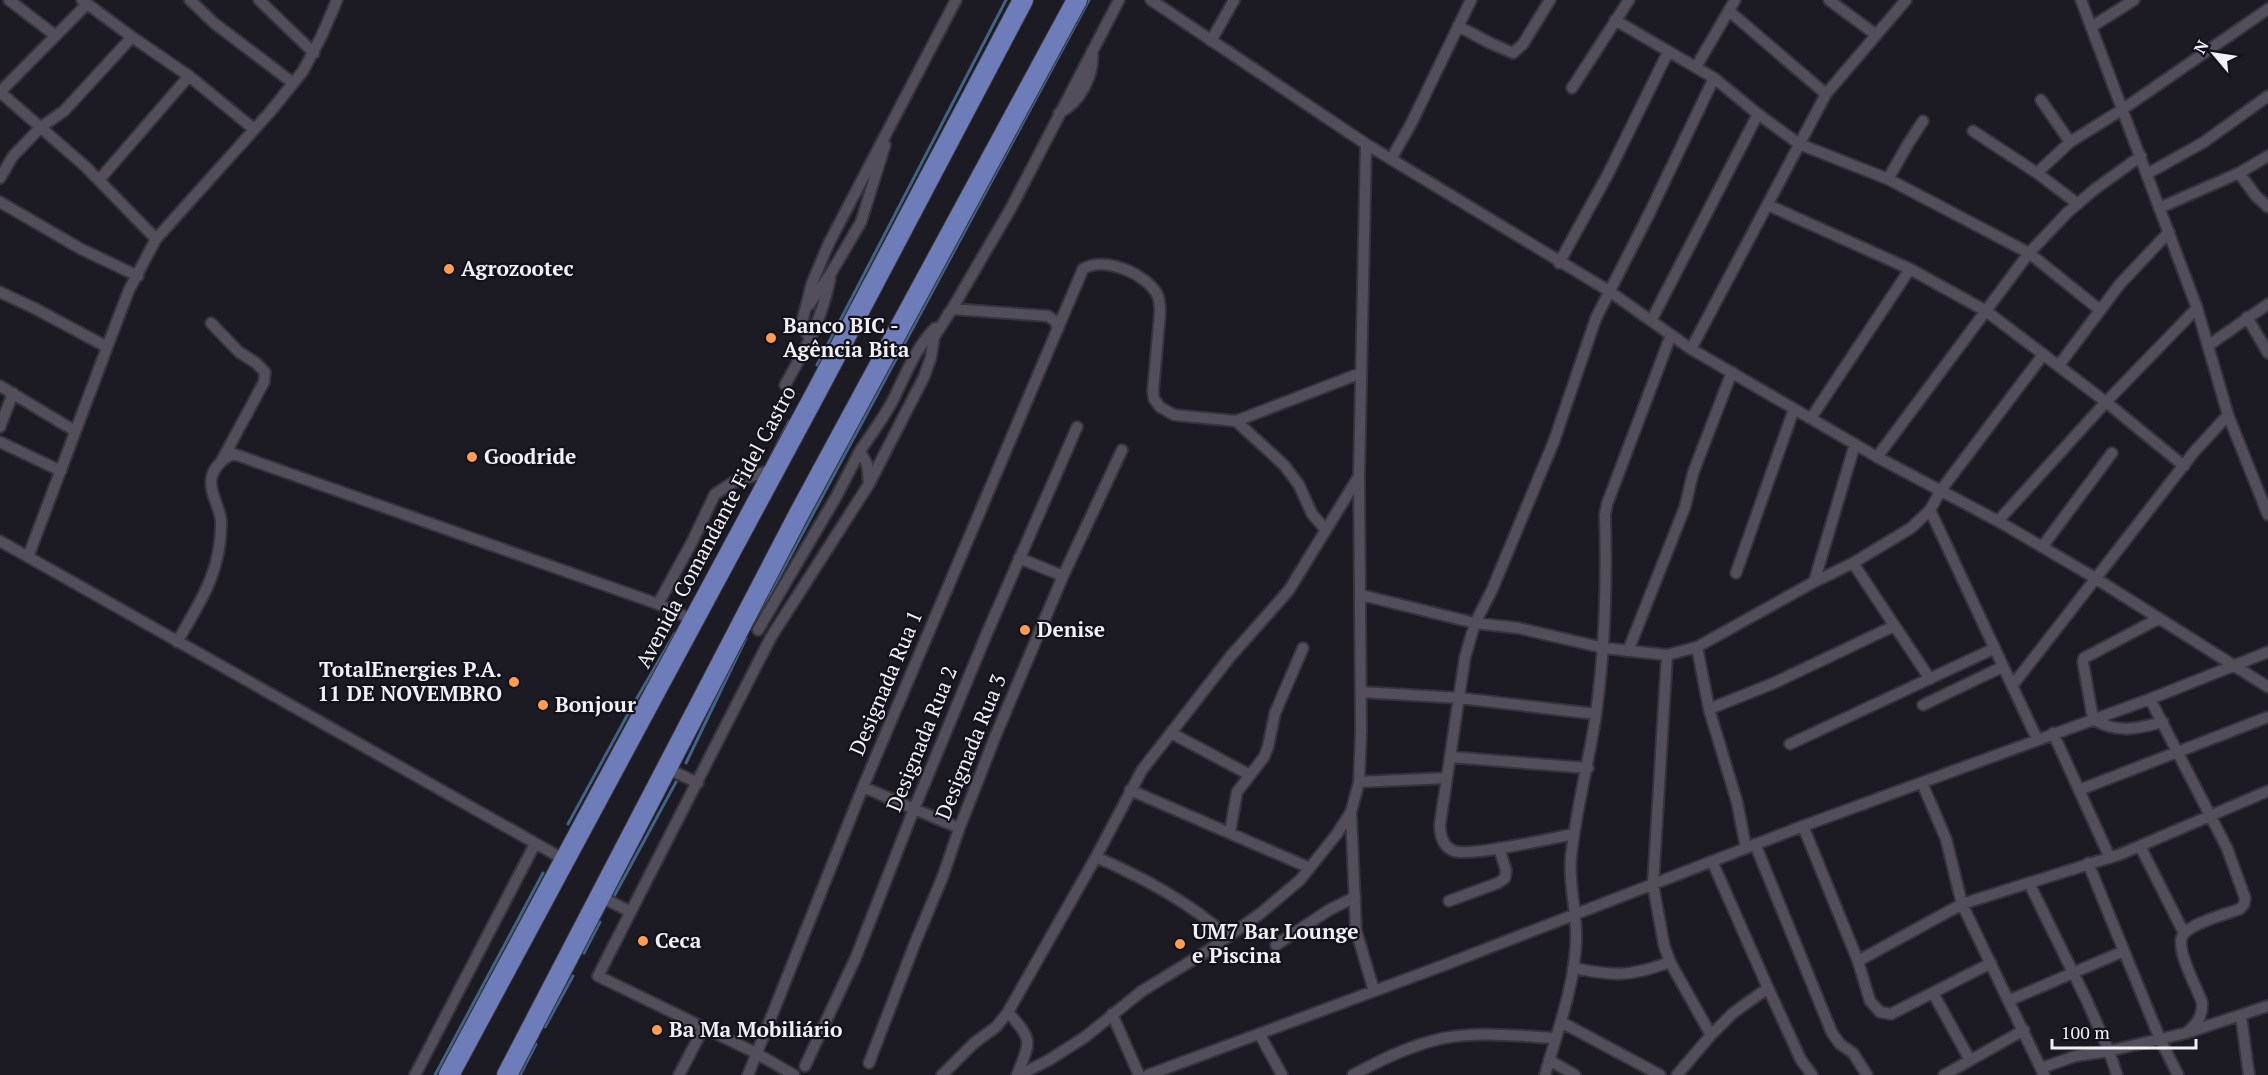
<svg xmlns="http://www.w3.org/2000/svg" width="2268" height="1075" font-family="'PT Serif',serif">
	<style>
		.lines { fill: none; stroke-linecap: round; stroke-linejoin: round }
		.stream { stroke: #426385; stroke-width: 3 }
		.minor-casing { stroke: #36343b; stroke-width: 14 }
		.motorway-casing { stroke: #36343b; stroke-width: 22 }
		.minor { stroke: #524f5a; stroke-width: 10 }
		.motorway { stroke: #6f7cba; stroke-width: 20 }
		.poi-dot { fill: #fd9d55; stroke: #13111a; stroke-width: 2 }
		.labels { text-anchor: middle; stroke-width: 4.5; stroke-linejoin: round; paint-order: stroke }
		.poi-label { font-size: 21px; font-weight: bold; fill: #f2f0f7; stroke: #13111a; text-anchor: start }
		.street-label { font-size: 21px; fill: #f2f0f7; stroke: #13111a }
	</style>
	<rect width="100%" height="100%" fill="#1c1a23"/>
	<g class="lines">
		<path class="stream" d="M817,365L1006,0
			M764,470L789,421
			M757,618L1089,0
			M686,763L746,638
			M568,824L634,703L675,633
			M613,898L676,782
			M584,953L600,922
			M545,1027L573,976
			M435,1075L543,873
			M520,1075L536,1044"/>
		<g class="minor-casing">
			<path id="minor" d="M9,0L56,36
				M82,0L132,37L189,76L254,129
				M190,0L214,23L293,83
				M259,0L314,53
				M1151,0L1366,144L1609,291L1691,349L1877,457L1998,521L2095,578L2268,687
				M1829,0L1875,34
				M2081,0L2197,308L2228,415L2268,515
				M1729,11L1826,94
				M1615,20L1714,78L1758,114L1799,144L1888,179L2029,253L2100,310
				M1458,26L1490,43L1513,53L1523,44L1550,0
				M2091,27L2134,0
				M1211,41L1234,0
				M1696,67L1735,0
				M1572,88L1629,0
				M0,92L86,167L156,239
				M0,92L87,4
				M2041,100L2070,142
				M1059,113C1080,103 1095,74 1092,51
				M1973,131L2037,173L2078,204
				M1391,159L1411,124L1471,0
				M2037,173L2070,142L2123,109L2268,9
				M2239,173L2256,196L2268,207
				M2147,174L2204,142L2268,96
				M0,178L13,156L41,127L64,111L132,37
				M1888,179L1908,144L1923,121
				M99,180L189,76
				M0,202L81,249L138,276
				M1768,205L1910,269L1986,311L2106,402L2184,466
				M2159,208L2239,173L2268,156
				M1559,263L1608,174L1668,52
				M0,292L36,309L107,347
				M809,305L831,273L861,222L885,145
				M948,314L952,309L1048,316L1055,321L1058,329
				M2247,317L2268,353
				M1651,321L1758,114
				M211,323L239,352L256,363L265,372L264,382L222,460
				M811,339L801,326L812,283L829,243L956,0
				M2209,345L2268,304
				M1691,349L1826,94L1906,0
				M2059,365L2120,284L2169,232
				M785,385C806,348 821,322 830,279
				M0,386L75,431
				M1811,418L1910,269
				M1236,421L1361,373
				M0,427L13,393
				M0,442L61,471
				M1877,457L2029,253L2068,212L2095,189L2141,156
				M869,483L867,464L860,451C872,433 886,415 895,396C907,371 916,348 935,328
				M1930,510L2037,739
				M1998,521L2106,402L2197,308
				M0,541L565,860
				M2042,547L2112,453
				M28,557L117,321L129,290L156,239L270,112L303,71L322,35L337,0
				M1019,558L1063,576
				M1853,563L1930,679
				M1736,573L1794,409
				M1814,582L1855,444
				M1361,595L1475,623L1518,628L1604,648L1667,655L1697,647
				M658,604L692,542L715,494L732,483L774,469
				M2158,619L2084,658L2083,662L2093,719C2117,734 2136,729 2163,722
				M758,630L836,497L860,451
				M177,642C200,602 222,571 221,521C220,507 208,491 212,476C215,466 224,457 234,454L658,604L693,620
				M1628,651L1685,507L1693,473L1732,372
				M1667,655L1653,885L1664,945L1670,962L1711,1035
				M2012,686L2194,452L2228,415
				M1361,692L1459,698L1596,714
				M2150,699L2227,848L2245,898L2244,904L2240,909C2226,914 2191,923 2183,935C2174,947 2197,988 2202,1002C2203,1016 2197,1024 2186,1033
				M1923,705L2002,667
				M1709,709L1774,683L1894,626
				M1171,733L1250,775
				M2053,733L2110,858
				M1790,744L1993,649
				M1450,757L1588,768
				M666,768L698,783
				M1359,782L1446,778
				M1922,783L1946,839L1962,904L2044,1075
				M863,787L959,828
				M1130,790L1310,868
				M2079,790L2268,717
				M1351,813L1356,930L1374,991
				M1803,826L1858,961L1870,1001L1880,1012L1891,1014L1991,963
				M1230,832L1237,792L1264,757L1268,747L1275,713L1303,648
				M1574,834C1554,838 1468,857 1454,851C1443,847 1440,835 1440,824L1465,657L1475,623L1492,590L1554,441L1596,318L1648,216L1714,78
				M1755,844L1832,1033L1840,1044L1853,1053L1867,1075
				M2140,846L2184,933
				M1746,848L1737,802L1709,709L1697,647L1814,582L1853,563L1911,528L1930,510L1941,490L2043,355
				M1096,857C1144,878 1189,902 1228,937
				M2088,863L2160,1039L2178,1075
				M2029,883L2087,1001L2109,1051L2117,1075
				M599,896L631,912
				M1449,901L1498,883L1505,878L1506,870L1499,848
				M1276,945L1329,910L1355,897
				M1858,961L1962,904L2121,854L2268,791
				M1573,968C1614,976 1630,977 1670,962
				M1768,988L1801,1060L1812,1075
				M1933,993L1970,1060
				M2010,1000L2124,951
				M1008,1012C1033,1041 1031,1040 1017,1075
				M1112,1014L1139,1075
				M2241,1016L2249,1075
				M1561,1022L1660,1075
				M1260,1035L1282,1075
				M1549,1060L1575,1075
				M869,1063L915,943L943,876L959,829L995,737L1063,576L1122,450
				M805,1066L856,957L914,809L987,633L1077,427
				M2041,1068L2076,1056L2109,1051L2186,1033L2268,1006
				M415,1075L535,844
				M679,1075L704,1027
				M748,1075L863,787L1083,269C1104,256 1145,273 1157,294C1160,300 1160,306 1160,313L1153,391L1154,399L1160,407L1174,415L1236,421L1284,465L1299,485L1312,514L1326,530
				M794,1075L756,1053L598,976L771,637L869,484L924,377L931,357L934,337L952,309L1011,208L1119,0
				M942,1075L974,1043L996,1027L1008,1012L1096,857L1142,770L1230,657L1289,590L1359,476
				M1019,1075L1049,1060L1085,1037L1142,991L1209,950L1261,913L1300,880L1336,835L1351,812L1359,782L1361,732L1359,476L1366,144
				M1148,1075L1447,964L1803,826L2150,699L2268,652
				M1353,1075C1382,1059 1411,1045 1444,1038C1479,1031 1519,1036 1555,1038
				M1545,1075C1557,1032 1574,988 1576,943C1578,914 1568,886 1571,857C1576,809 1589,762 1596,714C1605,648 1607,582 1605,515L1607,504L1671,335
				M1677,1075L1711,1035L1733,1013L1768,988L1712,861
				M1944,1075L2024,1030"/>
		</g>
		<g class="motorway-casing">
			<path id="motorway" d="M449,1075L818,389L1023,0
				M507,1075L801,510L1077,0"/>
		</g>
		<use href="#minor" class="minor"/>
		<use href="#motorway" class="motorway"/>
	</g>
	<g class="poi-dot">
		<circle cx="449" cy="269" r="6"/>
		<circle cx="771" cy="338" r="6"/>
		<circle cx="472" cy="457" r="6"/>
		<circle cx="1025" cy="630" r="6"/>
		<circle cx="514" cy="682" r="6"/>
		<circle cx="543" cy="705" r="6"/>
		<circle cx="643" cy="941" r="6"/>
		<circle cx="1180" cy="944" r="6"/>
		<circle cx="657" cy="1030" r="6"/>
	</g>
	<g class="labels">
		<g class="poi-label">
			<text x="461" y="276">Agrozootec</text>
			<text x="783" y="333">Banco BIC -<tspan x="783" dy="24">Agência Bita</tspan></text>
			<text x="484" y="464">Goodride</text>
			<text x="1037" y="637">Denise</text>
			<text x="502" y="677" text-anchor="end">TotalEnergies P.A.<tspan x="502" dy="24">11 DE NOVEMBRO</tspan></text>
			<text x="555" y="712">Bonjour</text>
			<text x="1192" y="939">UM7 Bar Lounge<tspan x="1192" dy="24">e Piscina</tspan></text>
			<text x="655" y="948">Ceca</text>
			<text x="669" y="1037">Ba Ma Mobiliário</text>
		</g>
		<g class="street-label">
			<text transform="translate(716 527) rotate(-62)" y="7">Avenida Comandante Fidel Castro</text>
			<text transform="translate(886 683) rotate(-67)" y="7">Designada Rua 1</text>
			<text transform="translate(922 739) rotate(-68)" y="7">Designada Rua 2</text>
			<text transform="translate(971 747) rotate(-68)" y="7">Designada Rua 3</text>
		</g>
	</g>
	<g transform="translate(2214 54) rotate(299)" stroke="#13111a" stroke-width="4.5" paint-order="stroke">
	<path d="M0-4.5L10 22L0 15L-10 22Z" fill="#f2f0f7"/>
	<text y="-9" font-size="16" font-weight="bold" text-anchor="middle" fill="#f2f0f7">N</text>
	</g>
	<path d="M2052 1039v9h144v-9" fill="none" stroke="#f2f0f7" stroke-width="3"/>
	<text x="2061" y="1039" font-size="18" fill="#f2f0f7" stroke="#13111a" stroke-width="4.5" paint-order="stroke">100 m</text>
</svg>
